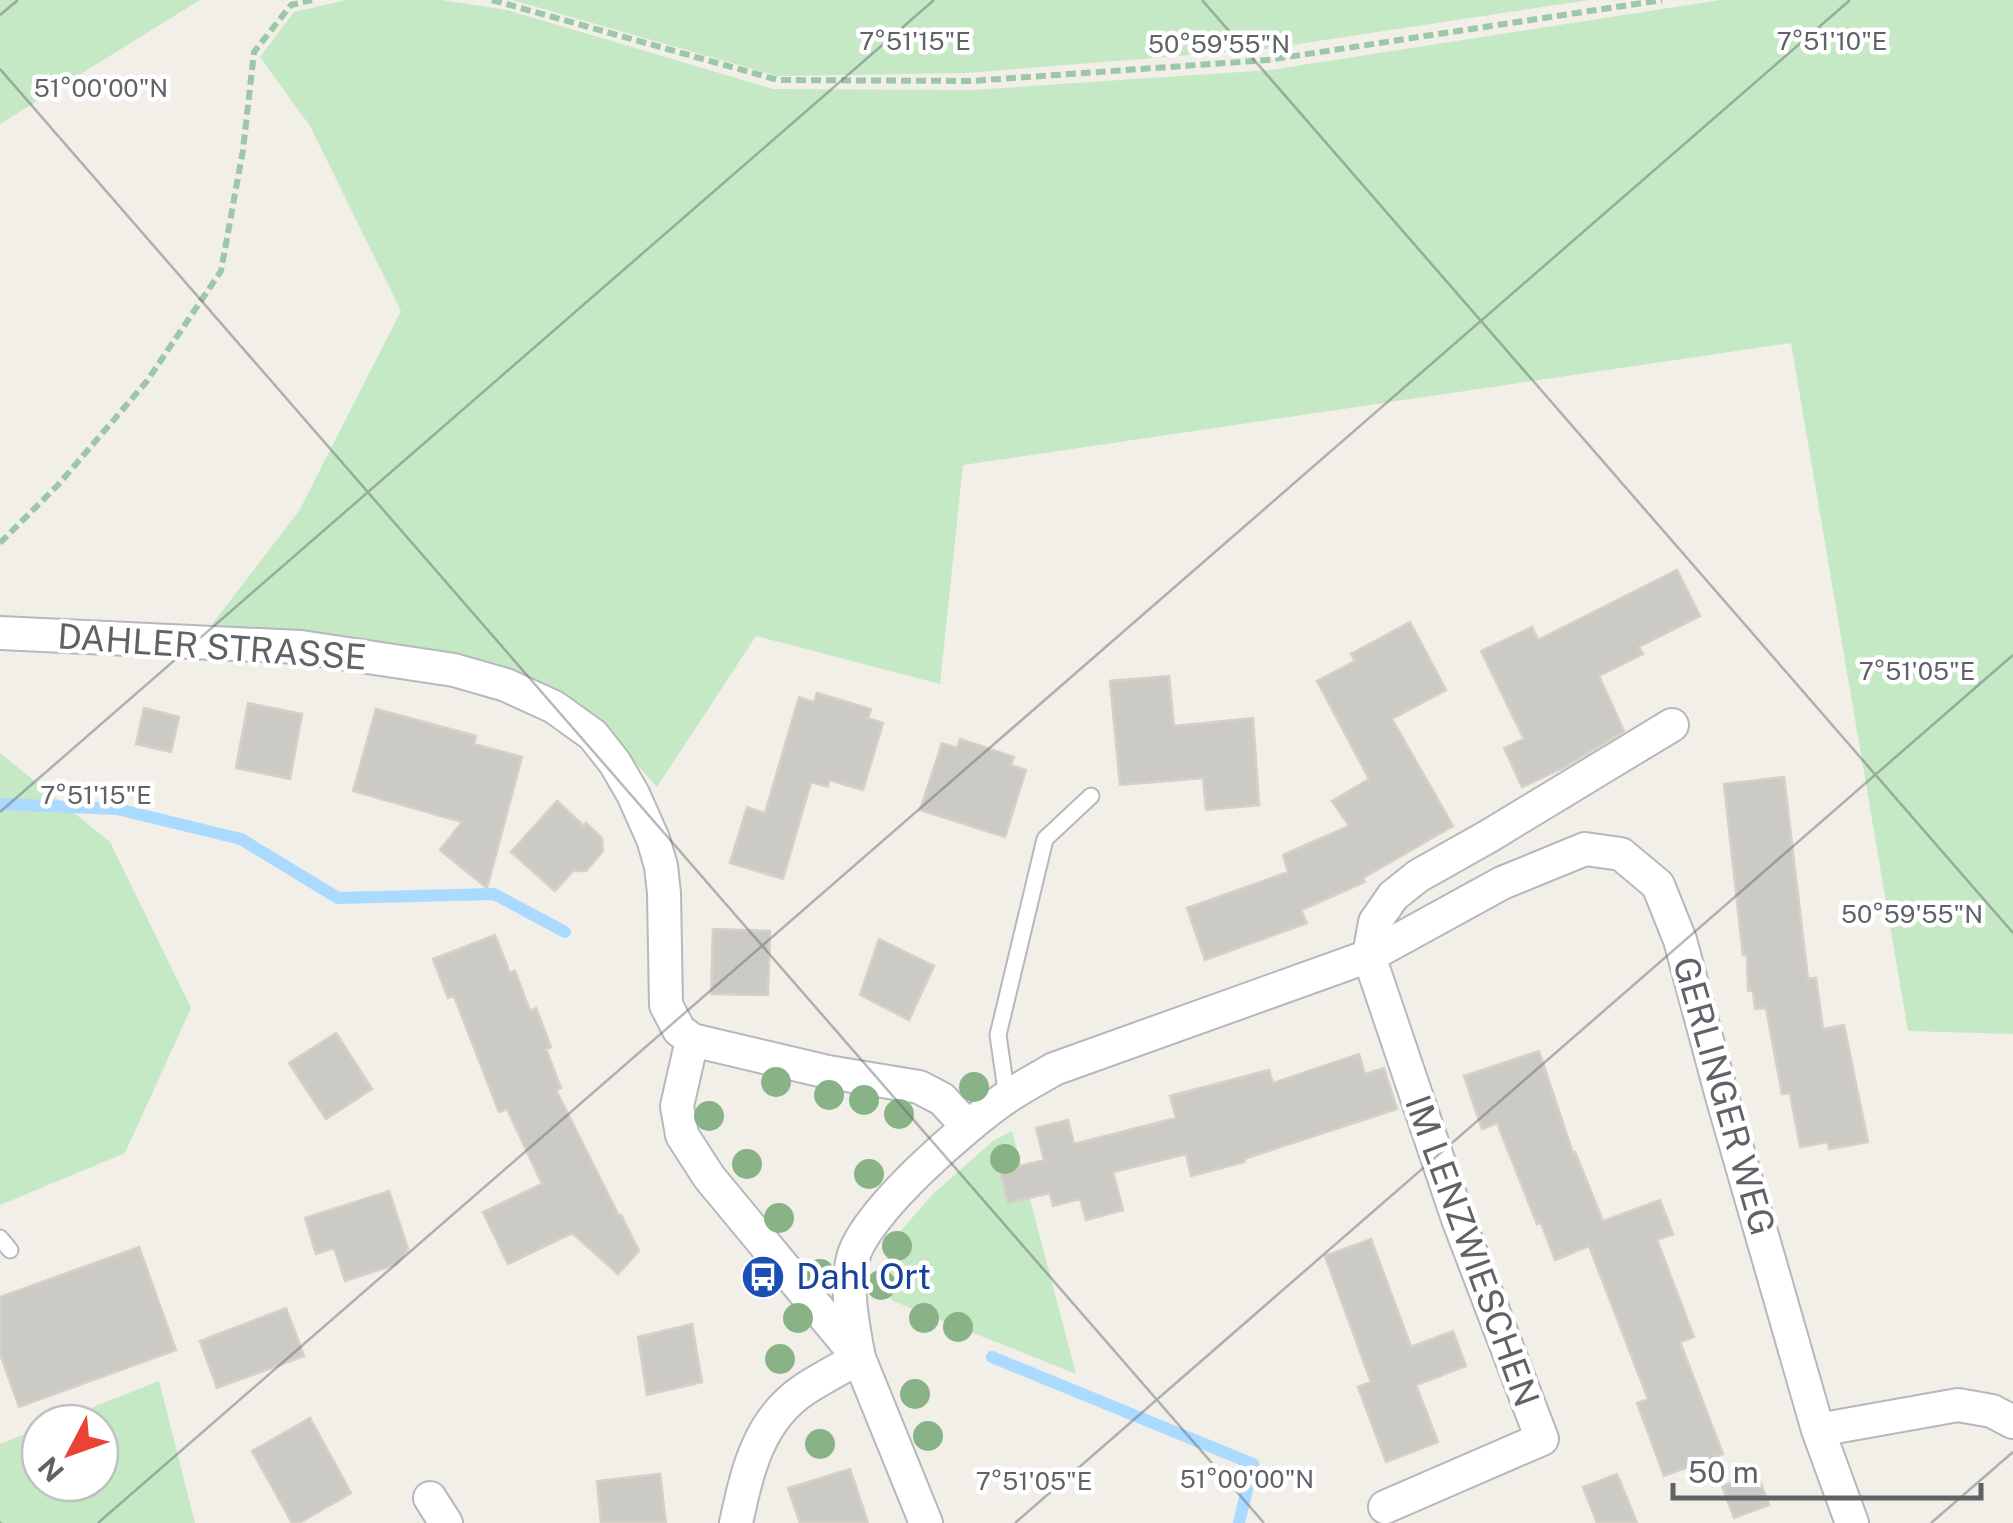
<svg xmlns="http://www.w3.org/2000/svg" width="2013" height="1523" font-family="'Public Sans',sans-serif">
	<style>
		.green { fill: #c5e8c5 }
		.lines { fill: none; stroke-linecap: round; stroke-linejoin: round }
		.stream { stroke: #aadaff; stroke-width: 12 }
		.building { fill: #cccac5; stroke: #d6d1c6; stroke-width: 2.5 }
		.service-casing { stroke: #b5b8bc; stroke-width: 19 }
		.minor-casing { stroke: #b5b8bc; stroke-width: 36 }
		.path { stroke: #9cc7a9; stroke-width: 6; stroke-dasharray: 10 5; stroke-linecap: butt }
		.service { stroke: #fff; stroke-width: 15 }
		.minor { stroke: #fff; stroke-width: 32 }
		.tree { fill: #89b387 }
		.ticks { fill: none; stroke: #5f6368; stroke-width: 2.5; stroke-opacity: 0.45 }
		.labels { text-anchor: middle; stroke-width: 9; stroke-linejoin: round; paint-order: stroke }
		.street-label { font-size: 35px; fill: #5f6368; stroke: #fff }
		.transit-label { font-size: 35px; fill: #164399; stroke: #fff; text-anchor: start }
		.ticks-label { font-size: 25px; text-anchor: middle; fill: #5f6368; stroke: #fff; stroke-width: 9; stroke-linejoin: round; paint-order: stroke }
	</style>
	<rect width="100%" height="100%" fill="#f1efe8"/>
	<path class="green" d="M0,0H200L0,124Z
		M346,0H441L507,10L773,89L972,90L1270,70L1720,0H2013V1034L1908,1031L1791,343L963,465L940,684L756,636L657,787L602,725L515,677L203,636L299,511L401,311L310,126L260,57L294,12Z
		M512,0H1589L1265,49L967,73L777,76Z
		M0,753L110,842L191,1008L125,1153L0,1205Z
		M1012,1131L1076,1374L893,1301L882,1285L889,1244L934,1193L993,1141Z
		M159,1381L195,1523H0V1444L40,1428V1483H100V1423H53Z"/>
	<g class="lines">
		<path class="stream" d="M0,804L117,809L241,839L338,898L494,894L565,932
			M992,1357L1253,1464L1239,1523"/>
	</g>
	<path class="building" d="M1677,570L1700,616L1639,647L1643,654L1599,676L1624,731L1565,767L1522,787L1504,748L1524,739L1481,651L1532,627L1538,640Z
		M1410,622L1446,690L1392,719L1453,826L1363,878L1365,882L1301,910L1307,923L1205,960L1187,908L1288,872L1283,855L1349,826L1332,801L1369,779L1317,681L1355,661L1351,654Z
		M1169,676L1174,726L1253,718L1259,805L1206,810L1203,778L1120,785L1110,681Z
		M817,693L871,709L868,718L883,723L863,790L829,780L828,787L811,782L783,879L730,863L747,807L765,813L799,697L814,702Z
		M248,703L302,714L290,779L236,768Z
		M144,708L179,717L171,752L136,744Z
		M376,709L476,736L474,744L522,757L487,888L440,850L462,822L353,791Z
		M960,739L1014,757L1011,765L1026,770L1005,837L920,810L942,743L957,748Z
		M1784,777L1808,979L1816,978L1823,1029L1844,1025L1868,1142L1829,1149L1828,1142L1800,1147L1790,1093L1782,1094L1766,1008L1755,1009L1753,991H1748L1747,955H1743L1724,784Z
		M557,801L584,826L586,823L602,838L603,851L586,871H573L555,891L511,852Z
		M713,929L770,931L768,995L711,994Z
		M495,935L510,973L515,971L530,1011L536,1008L551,1047L546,1049L561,1088L556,1090L619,1216L621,1215L639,1251L618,1274L572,1233L508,1264L483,1212L542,1184L507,1109L499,1112L454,996L448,998L433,959Z
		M879,939L934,966L909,1020L860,995Z
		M336,1033L372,1089L326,1119L289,1063Z
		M1539,1051L1573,1153L1575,1152L1603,1221L1660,1200L1673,1234L1657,1240L1694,1337L1680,1342L1723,1454L1664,1476L1637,1403L1648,1399L1589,1246L1555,1260L1541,1223L1537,1224L1497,1123L1482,1129L1464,1076Z
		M1359,1054L1365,1074L1384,1068L1397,1109L1244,1159L1245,1162L1191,1176L1186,1154L1113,1172L1123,1210L1086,1220L1080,1199L1053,1206L1050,1193L1008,1203L1000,1171L1044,1160L1036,1128L1068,1120L1074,1144L1176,1118L1170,1096L1269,1070L1273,1083Z
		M389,1191L408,1249L397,1264L345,1281L334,1248L316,1254L305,1218Z
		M1371,1239L1411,1347L1453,1331L1466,1366L1416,1385L1438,1442L1386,1462L1358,1387L1371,1382L1325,1256Z
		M139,1247L176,1350L19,1407L0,1354V1297Z
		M286,1308L304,1356L217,1388L200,1341Z
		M692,1324L702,1382L647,1395L638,1337Z
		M310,1418L351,1493L299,1523H292L252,1451Z
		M850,1469L868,1523H800L788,1488Z
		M1757,1473L1769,1505L1734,1518L1722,1486Z
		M660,1474L666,1523H601L597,1481Z
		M1617,1474L1637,1523H1597L1583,1487Z"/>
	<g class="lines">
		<g class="service-casing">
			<path id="service" d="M1007,1097L998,1035L1045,839L1091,796
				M0,1238L10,1250"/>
		</g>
		<g class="minor-casing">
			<path id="minor" d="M0,633L301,647L454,670L506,685L554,707L593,735L615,763L633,794L653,839L661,866L664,893L666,1005L679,1030L692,1040L828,1072L919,1087L942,1099L967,1126
				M692,1040L677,1106L682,1135L709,1177L859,1358L926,1523
				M859,1358C853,1326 845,1290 853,1258C864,1213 968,1123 1007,1097C1022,1087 1039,1078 1054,1069L1369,956L1502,883L1585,849L1621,854L1658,885L1680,940L1723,1100L1818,1430L1852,1523
				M1818,1430L1958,1405L1992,1411L2013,1422
				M430,1498L446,1523
				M1385,1507L1542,1439L1458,1219L1369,956L1375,922L1393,896L1418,876L1489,836L1672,725
				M736,1523C747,1472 758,1420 805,1389C822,1378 841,1368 859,1358"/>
		</g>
		<path class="path" d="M492,0L778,80L971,81L1268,60L1662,0
			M0,543L58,485L147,381L221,271L243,150L254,52L291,5L312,0"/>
		<use href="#service" class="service"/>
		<use href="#minor" class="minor"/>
	</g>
	<g class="tree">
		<circle cx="776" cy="1082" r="15"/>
		<circle cx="974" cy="1087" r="15"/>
		<circle cx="829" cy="1095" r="15"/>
		<circle cx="864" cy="1100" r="15"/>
		<circle cx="899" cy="1114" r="15"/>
		<circle cx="709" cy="1116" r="15"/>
		<circle cx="1005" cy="1159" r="15"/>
		<circle cx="747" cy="1164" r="15"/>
		<circle cx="869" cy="1174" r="15"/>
		<circle cx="779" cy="1218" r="15"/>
		<circle cx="897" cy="1246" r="15"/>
		<circle cx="820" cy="1274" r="15"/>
		<circle cx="881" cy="1285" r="15"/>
		<circle cx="798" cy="1318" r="15"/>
		<circle cx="924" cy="1318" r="15"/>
		<circle cx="958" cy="1327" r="15"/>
		<circle cx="780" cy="1359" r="15"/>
		<circle cx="915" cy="1394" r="15"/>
		<circle cx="928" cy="1436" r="15"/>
		<circle cx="820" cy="1444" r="15"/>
	</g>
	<path class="ticks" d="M1202,0L2013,933M0,15L18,0M0,69L1264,1523M0,812L934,0M0,1522L1,1523M98,1523L1850,0M1015,1523L2013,655M1931,1523L2013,1452"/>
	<defs>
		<g id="bus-disc" transform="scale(2.25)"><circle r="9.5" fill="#1a4fb4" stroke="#fff"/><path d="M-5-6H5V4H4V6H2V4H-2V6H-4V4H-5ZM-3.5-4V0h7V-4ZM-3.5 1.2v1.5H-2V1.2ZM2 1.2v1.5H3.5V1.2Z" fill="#fff"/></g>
	</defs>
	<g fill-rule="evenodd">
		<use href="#bus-disc" x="763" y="1277"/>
	</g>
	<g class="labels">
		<g class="street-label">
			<text transform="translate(212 647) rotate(4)" y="12">DAHLER STRASSE</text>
			<text transform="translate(1724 1096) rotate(74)" y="12">GERLINGER WEG</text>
			<text transform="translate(1472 1251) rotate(70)" y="12">IM LENZWIESCHEN</text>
		</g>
		<g class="transit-label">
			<text x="796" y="1289">Dahl Ort</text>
		</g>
	</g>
	<g class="ticks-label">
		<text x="915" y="50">7°51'15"E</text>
		<text x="1832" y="50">7°51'10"E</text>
		<text x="1219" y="53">50°59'55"N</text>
		<text x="101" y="97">51°00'00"N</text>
		<text x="1917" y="680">7°51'05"E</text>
		<text x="96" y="804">7°51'15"E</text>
		<text x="1912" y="923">50°59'55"N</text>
		<text x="1247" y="1488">51°00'00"N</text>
		<text x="1034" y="1490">7°51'05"E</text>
	</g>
	<g transform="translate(70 1453) rotate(229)"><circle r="48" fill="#ffffff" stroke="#bfc1c3" stroke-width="2.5"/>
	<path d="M0-8L18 38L0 25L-18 38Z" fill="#ea4335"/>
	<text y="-15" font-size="28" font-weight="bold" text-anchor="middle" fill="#5f6368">N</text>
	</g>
	<path d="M1673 1483v15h308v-15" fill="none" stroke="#5f6368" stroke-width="5"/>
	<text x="1688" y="1483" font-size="30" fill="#5f6368" stroke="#ffffff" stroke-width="8" paint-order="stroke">50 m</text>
</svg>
